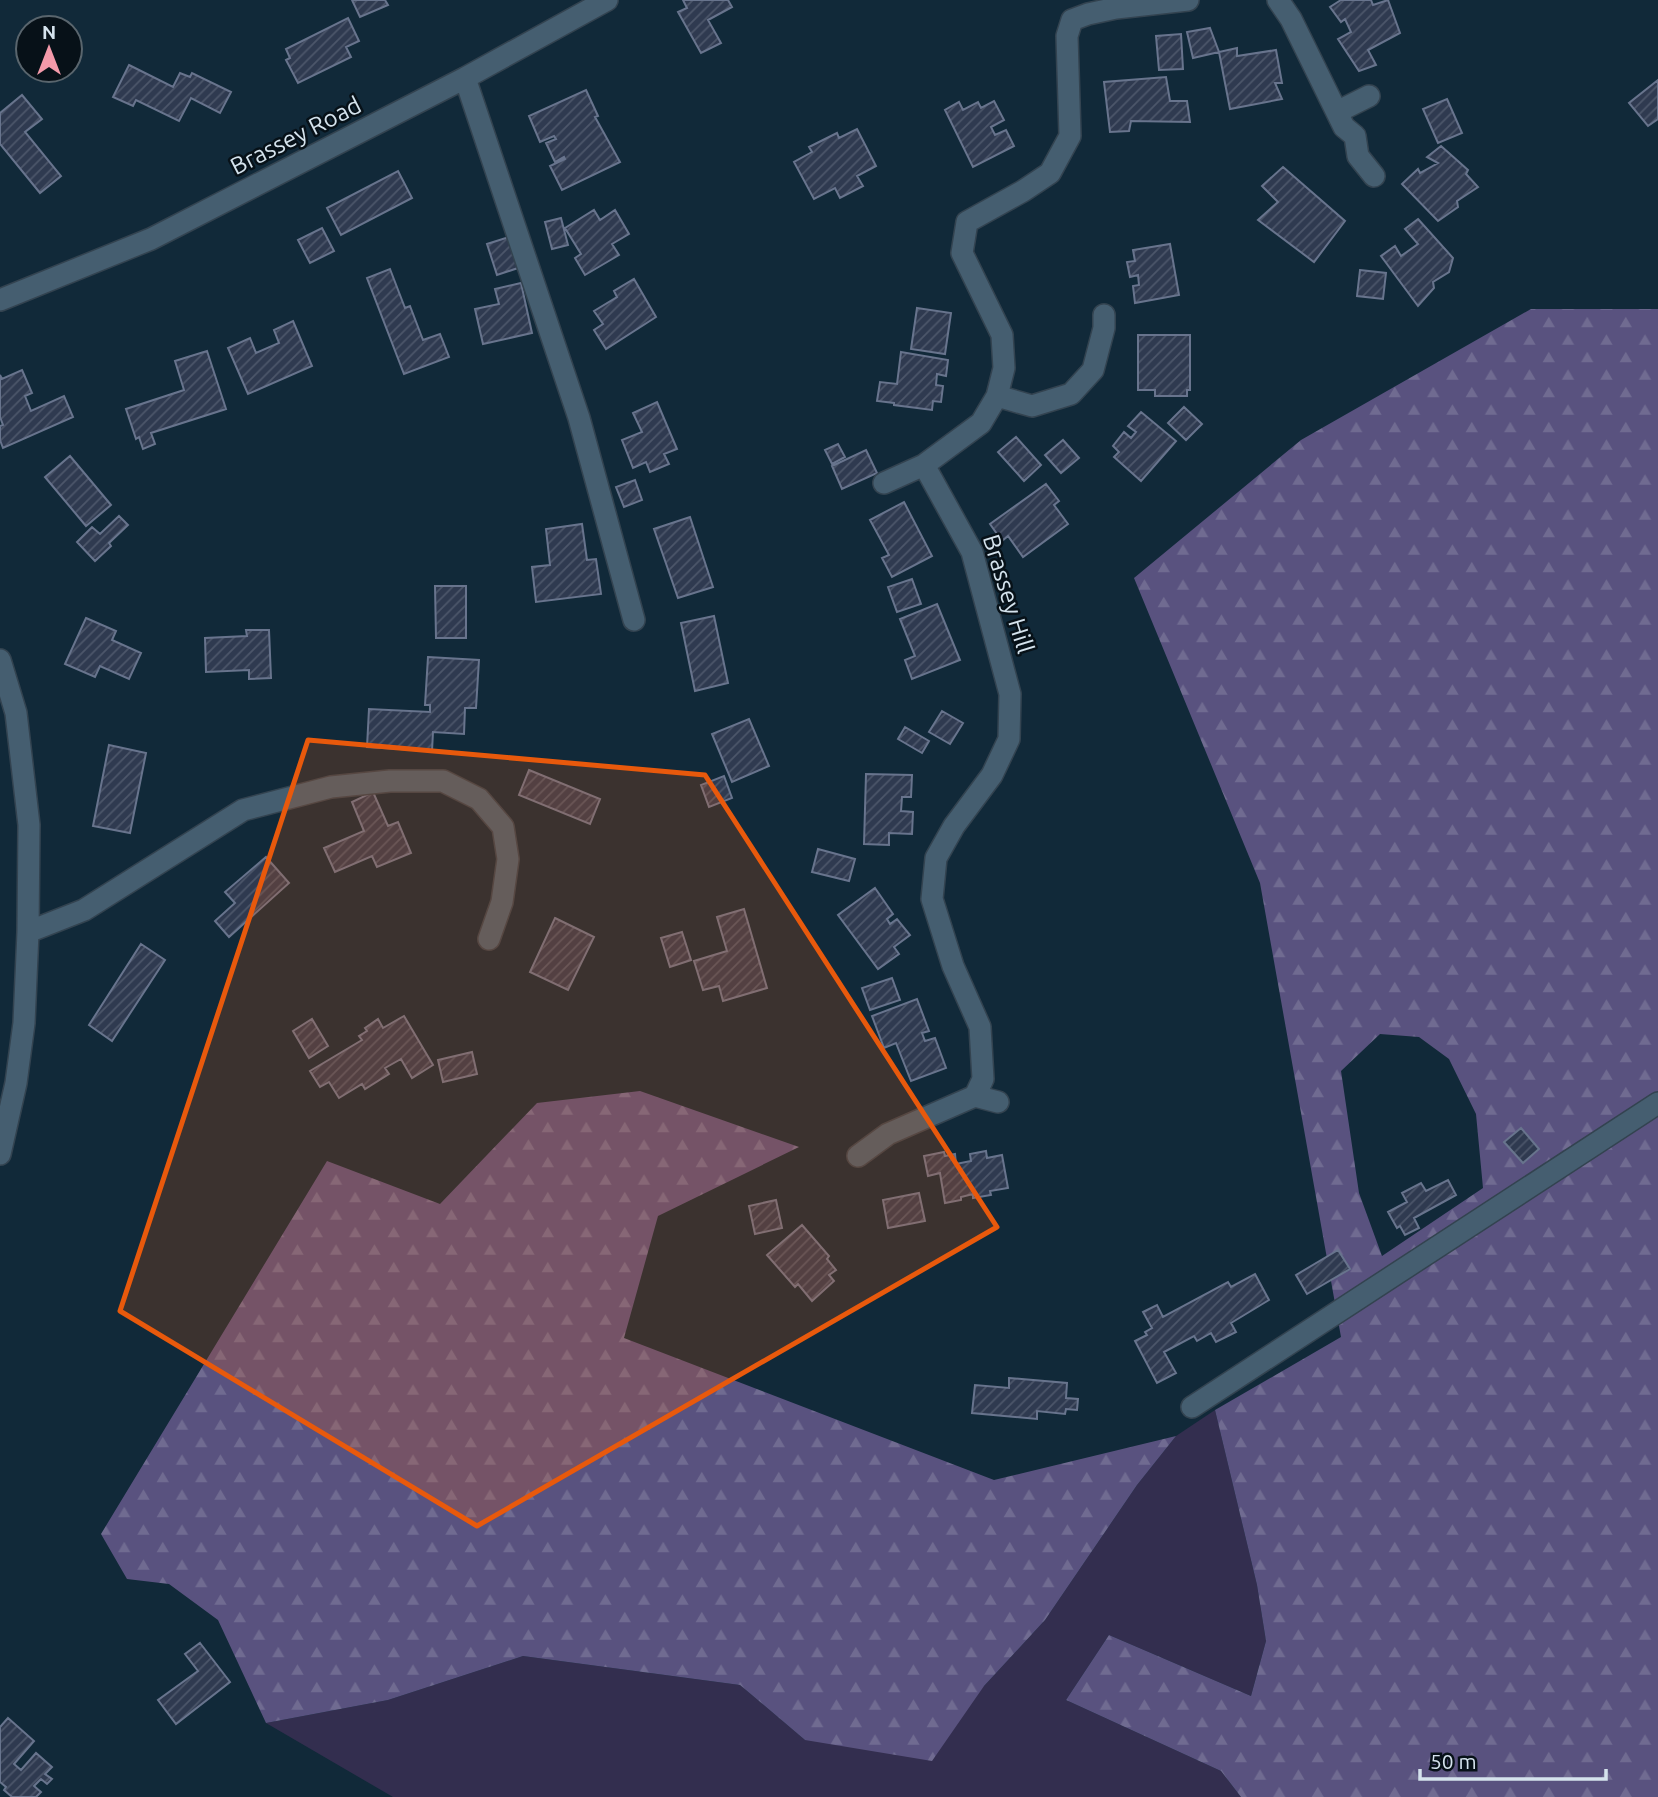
<svg xmlns="http://www.w3.org/2000/svg" width="1658" height="1797" font-family="Ubuntu,sans-serif">
	<style>
		.green { fill: #332e4f }
		.forest { fill: url(#forest-firs); fill-rule: evenodd }
		.building { fill: url(#building-hatch); stroke: #68748d; stroke-width: 2 }
		.lines { fill: none; stroke-linecap: round; stroke-linejoin: round }
		.minor-casing { stroke: #334350; stroke-width: 24 }
		.minor { stroke: #455e70; stroke-width: 21 }
		.marked { fill: #e8590c; fill-opacity: 0.2; stroke: #e8590c; stroke-width: 5; stroke-linejoin: round }
		.labels { text-anchor: middle; stroke-width: 5; stroke-linejoin: round; paint-order: stroke }
		.street-label { font-size: 24px; fill: #d5e3ed; stroke: #071118 }
	</style>
	<defs>
		<pattern id="forest-firs" width="22" height="20" patternUnits="userSpaceOnUse" patternTransform="scale(1.75)"><rect width="22" height="20" fill="#59527f"/><path d="M5 1l3.5 6h-7zM16 11l3.5 6h-7z" fill="#706b91"/></pattern>
		<pattern id="building-hatch" width="6" height="6" patternUnits="userSpaceOnUse" patternTransform="scale(1.75)"><rect width="6" height="6" fill="#2f3a50"/><path d="M-1 1l2-2M0 6l6-6M5 7l2-2" fill="none" stroke="#4c566a"/></pattern>
	</defs>
	<rect width="100%" height="100%" fill="#112939"/>
	<path class="green" d="M1215,1410L1257,1585L1266,1641L1251,1696L1109,1635L1066,1700L1221,1771L1241,1797H393L266,1723L388,1700L523,1656L740,1685L805,1740L984,1686L1045,1620L1137,1485L1176,1436Z"/>
	<path class="forest" d="M1531,309H1658V1797H1241L1221,1771L1066,1700L1109,1635L1251,1696L1266,1641L1257,1585L1215,1410L1341,1337L1260,883L1134,578L1301,440ZM1380,1034L1419,1037L1449,1059L1476,1114L1483,1188L1382,1256L1359,1193L1341,1071Z
		M640,1091L799,1147L658,1216L624,1338L994,1480L1176,1436L1137,1485L1045,1620L984,1686L932,1761L805,1740L740,1685L523,1656L388,1700L266,1723L218,1620L169,1584L127,1579L101,1534L327,1161L440,1204L537,1103Z"/>
	<path class="building" d="M352,0H385L388,5L360,17Z
		M683,0H728L732,7L708,20L721,43L701,53L678,12L687,8Z
		M1341,0H1371L1373,5L1388,0L1400,33L1368,50L1376,65L1359,71L1338,39L1351,32L1345,19L1341,22L1330,7Z
		M348,18L359,41L346,47L351,57L298,83L286,60L290,58L286,49Z
		M1210,28L1219,52L1193,58L1187,32Z
		M1181,34L1183,69L1159,70L1156,36Z
		M1237,48V56L1276,50L1282,83H1275L1282,99L1230,109L1219,52Z
		M129,65L173,87L180,73L190,77L192,73L231,92L220,113L191,98L179,121L136,100L133,106L113,97Z
		M1166,77L1170,101H1187L1190,122L1131,121L1129,131L1110,132L1104,82Z
		M1658,80V119L1648,126L1629,103Z
		M586,90L598,116L595,117L620,162L562,190L550,166L565,159L564,157L555,162L546,143L556,139L554,136L540,142L529,116Z
		M22,95L42,119L25,132L61,176L40,193L0,144V113Z
		M1447,99L1462,133L1438,143L1423,109Z
		M994,101L1004,120L991,127L995,135L1006,130L1014,146L973,167L945,110L959,102L963,110L978,102L981,108Z
		M857,129L876,166L857,176L863,186L840,198L835,188L814,199L794,162L812,152L809,147L837,133L839,138Z
		M1441,146L1468,170L1466,174L1478,187L1457,201L1458,207L1438,221L1402,184L1418,169L1420,173L1438,163L1427,157Z
		M1283,167L1345,221L1314,262L1258,220L1278,202L1262,186Z
		M398,171L412,198L341,235L327,208Z
		M594,210L600,220L615,210L629,234L612,244L619,255L585,275L575,258L581,254L565,228Z
		M561,218L568,245L552,249L545,222Z
		M1418,219L1453,258L1449,272L1433,282L1434,288L1418,306L1381,256L1395,246L1401,256L1418,244L1405,229Z
		M322,228L334,251L310,263L298,240Z
		M509,237L518,268L497,275L487,244Z
		M1170,244L1179,295L1135,303L1133,286L1139,285L1138,275L1130,277L1127,262L1135,261L1133,250Z
		M390,269L405,308L410,306L423,340L440,334L449,357L404,374L367,278Z
		M1360,270L1386,273L1383,299L1357,296Z
		M634,279L656,317L606,349L594,330L603,324L594,311L617,297L614,291Z
		M521,283L532,333L483,344L475,309L499,304L495,289Z
		M917,308L951,313L945,354L911,349Z
		M293,321L312,366L248,394L228,348L250,338L256,353L279,343L274,330Z
		M1138,335H1190V390H1187V396H1155V390H1138Z
		M207,351L226,409L151,433L155,444L143,449L139,437L136,439L126,409L184,390L175,361Z
		M901,352L948,360L946,376L937,374L936,385L943,386L941,402L933,401L932,410L894,405V403L877,401L880,382L897,384Z
		M22,370L32,393L25,396L31,411L64,396L73,417L3,448L0,440V426L3,425L0,417V375L2,379Z
		M657,402L677,449L664,454L669,464L650,472L646,462L633,468L622,440L642,432L633,413Z
		M1184,407L1202,424L1186,440L1168,423Z
		M1141,412L1176,441L1141,481L1114,457L1119,452L1113,446L1124,432L1131,438L1136,432L1128,426Z
		M1016,437L1041,465L1024,481L998,452Z
		M1063,440L1079,458L1061,473L1045,455Z
		M838,444L845,457L832,464L825,450Z
		M866,450L877,473L842,489L832,466Z
		M70,456L111,505L86,526L45,477Z
		M635,480L642,500L624,507L616,487Z
		M1046,484L1059,501L1054,505L1068,524L1023,557L1008,536L1002,541L990,524Z
		M904,502L932,556L892,577L882,558L889,555L870,520Z
		M119,516L128,525L109,543L111,546L95,561L77,542L92,527L100,534Z
		M690,517L713,587L678,598L654,529Z
		M582,524L587,560L596,559L601,594L536,602L532,567L550,565L546,529Z
		M912,579L921,604L897,612L888,587Z
		M435,586H466V638H436Z
		M937,604L960,660L912,679L905,660L915,656L900,619Z
		M714,616L728,683L695,691L681,623Z
		M86,618L116,631L112,640L141,653L129,679L100,666L95,677L65,664Z
		M246,630H269L271,678L249,679V670L206,672L205,638L247,636Z
		M428,657L479,660L476,708H465L464,734L433,732L432,751L367,747L369,709L430,712V705H425Z
		M942,711L963,723L950,744L929,732Z
		M749,719L769,766L732,782L712,734Z
		M905,727L929,741L922,753L898,739Z
		M109,745L146,753L130,833L93,826Z
		M529,770L600,799L590,824L519,795Z
		M866,774L912,775L911,797H902L901,811L913,812L912,834L889,833V845L864,844Z
		M724,776L732,798L709,807L701,785Z
		M373,792L388,826L398,822L411,853L377,867L372,856L335,872L324,848L364,831L352,802Z
		M818,849L855,859L849,881L812,872Z
		M266,857L289,883L229,937L215,921L235,903L225,892Z
		M875,888L893,914L887,919L890,924L897,919L910,935L894,947L899,954L878,969L838,915Z
		M744,909L767,988L723,1001L719,986L703,990L694,961L727,951L717,917Z
		M555,918L594,937L568,990L530,972Z
		M682,932L691,960L670,967L661,938Z
		M141,944L165,960L112,1041L89,1025Z
		M892,978L900,1000L870,1010L862,988Z
		M917,999L929,1031L922,1033L925,1041L935,1038L946,1068L911,1081L896,1043L884,1048L872,1016Z
		M404,1016L433,1065L412,1078L401,1059L385,1068L389,1074L365,1089L362,1084L339,1098L329,1082L320,1087L310,1071L362,1040L359,1036L367,1031L365,1028L378,1019L383,1028Z
		M312,1019L328,1046L309,1058L293,1031Z
		M472,1052L477,1074L443,1082L438,1060Z
		M1521,1128L1539,1149L1523,1163L1504,1142Z
		M986,1151L987,1158L1002,1155L1008,1188L990,1191L991,1195L973,1198V1194L961,1197V1200L945,1203L940,1173L928,1176L924,1156L944,1152L945,1156L955,1154L956,1164L971,1161L970,1154Z
		M1448,1180L1456,1195L1414,1218L1419,1228L1405,1235L1400,1226L1397,1228L1388,1212L1407,1202L1402,1193L1421,1183L1426,1191Z
		M919,1193L925,1221L888,1228L883,1200Z
		M776,1200L782,1228L755,1234L749,1206Z
		M802,1225L829,1256L827,1259L836,1270L829,1275L834,1281L812,1301L798,1284L795,1287L767,1255Z
		M1338,1250L1350,1269L1307,1294L1296,1275Z
		M1255,1274L1269,1300L1231,1323L1236,1332L1216,1342L1211,1333L1197,1341L1194,1336L1164,1352L1176,1373L1157,1383L1135,1341L1147,1335L1145,1332L1152,1328L1143,1312L1157,1305L1163,1317L1228,1282L1231,1287Z
		M1009,1378L1067,1383L1066,1398L1078,1399L1077,1410L1066,1409L1065,1414L1037,1411V1419L972,1413L975,1385L1009,1388Z
		M200,1643L230,1682L176,1724L158,1700L198,1671L185,1654Z
		M8,1718L34,1741L14,1764L21,1770L36,1753L52,1767L45,1774L52,1779L47,1784L41,1779L34,1786L41,1792L36,1797H12L4,1790L6,1787L0,1782V1727Z"/>
	<g class="lines">
		<g class="minor-casing">
			<path id="minor" d="M1278,0L1291,19L1344,127L1355,136L1358,156L1374,176
				M1116,8L1188,0
				M465,78L579,418L634,620
				M1337,112L1369,96
				M0,300L151,239L465,78L607,0
				M997,396L1032,406L1071,394L1093,370L1104,328V315
				M884,483L924,465
				M0,660L16,713L29,825L28,932L24,1023L16,1083L0,1154
				M28,932L84,910L243,810L331,787L390,781H443L479,799L503,827L508,859L502,902L489,939
				M975,1096L998,1102
				M858,1156L888,1134L975,1096L983,1079L980,1027L953,966L932,899L936,858L954,826L992,775L1009,739L1010,694L972,552L924,465L981,423L997,396L1004,368L1002,335L962,253L967,222L1023,191L1050,173L1070,136L1067,36L1072,20L1088,14L1116,8L1115,0
				M1192,1407L1658,1103"/>
		</g>
		<use href="#minor" class="minor"/>
	</g>
	<path class="marked" d="M308,740L705,775L997,1227L477,1526L120,1311Z"/>
	<g class="labels">
		<g class="street-label">
			<text transform="translate(296 136) rotate(-27)" y="8">Brassey Road</text>
			<text transform="translate(1008 594) rotate(73)" y="8">Brassey Hill</text>
		</g>
	</g>
	<g transform="translate(49 49)"><circle r="33" fill="#071118" stroke="#59656d" stroke-width="2"/>
	<path d="M0-5L12 26L0 18L-12 26Z" fill="#f39aaa"/>
	<text y="-10" font-size="19" font-weight="bold" text-anchor="middle" fill="#d5e3ed">N</text>
	</g>
	<path d="M1420 1769v10h186v-10" fill="none" stroke="#d5e3ed" stroke-width="3.5"/>
	<text x="1430" y="1769" font-size="21" fill="#d5e3ed" stroke="#071118" stroke-width="5" paint-order="stroke">50 m</text>
</svg>
